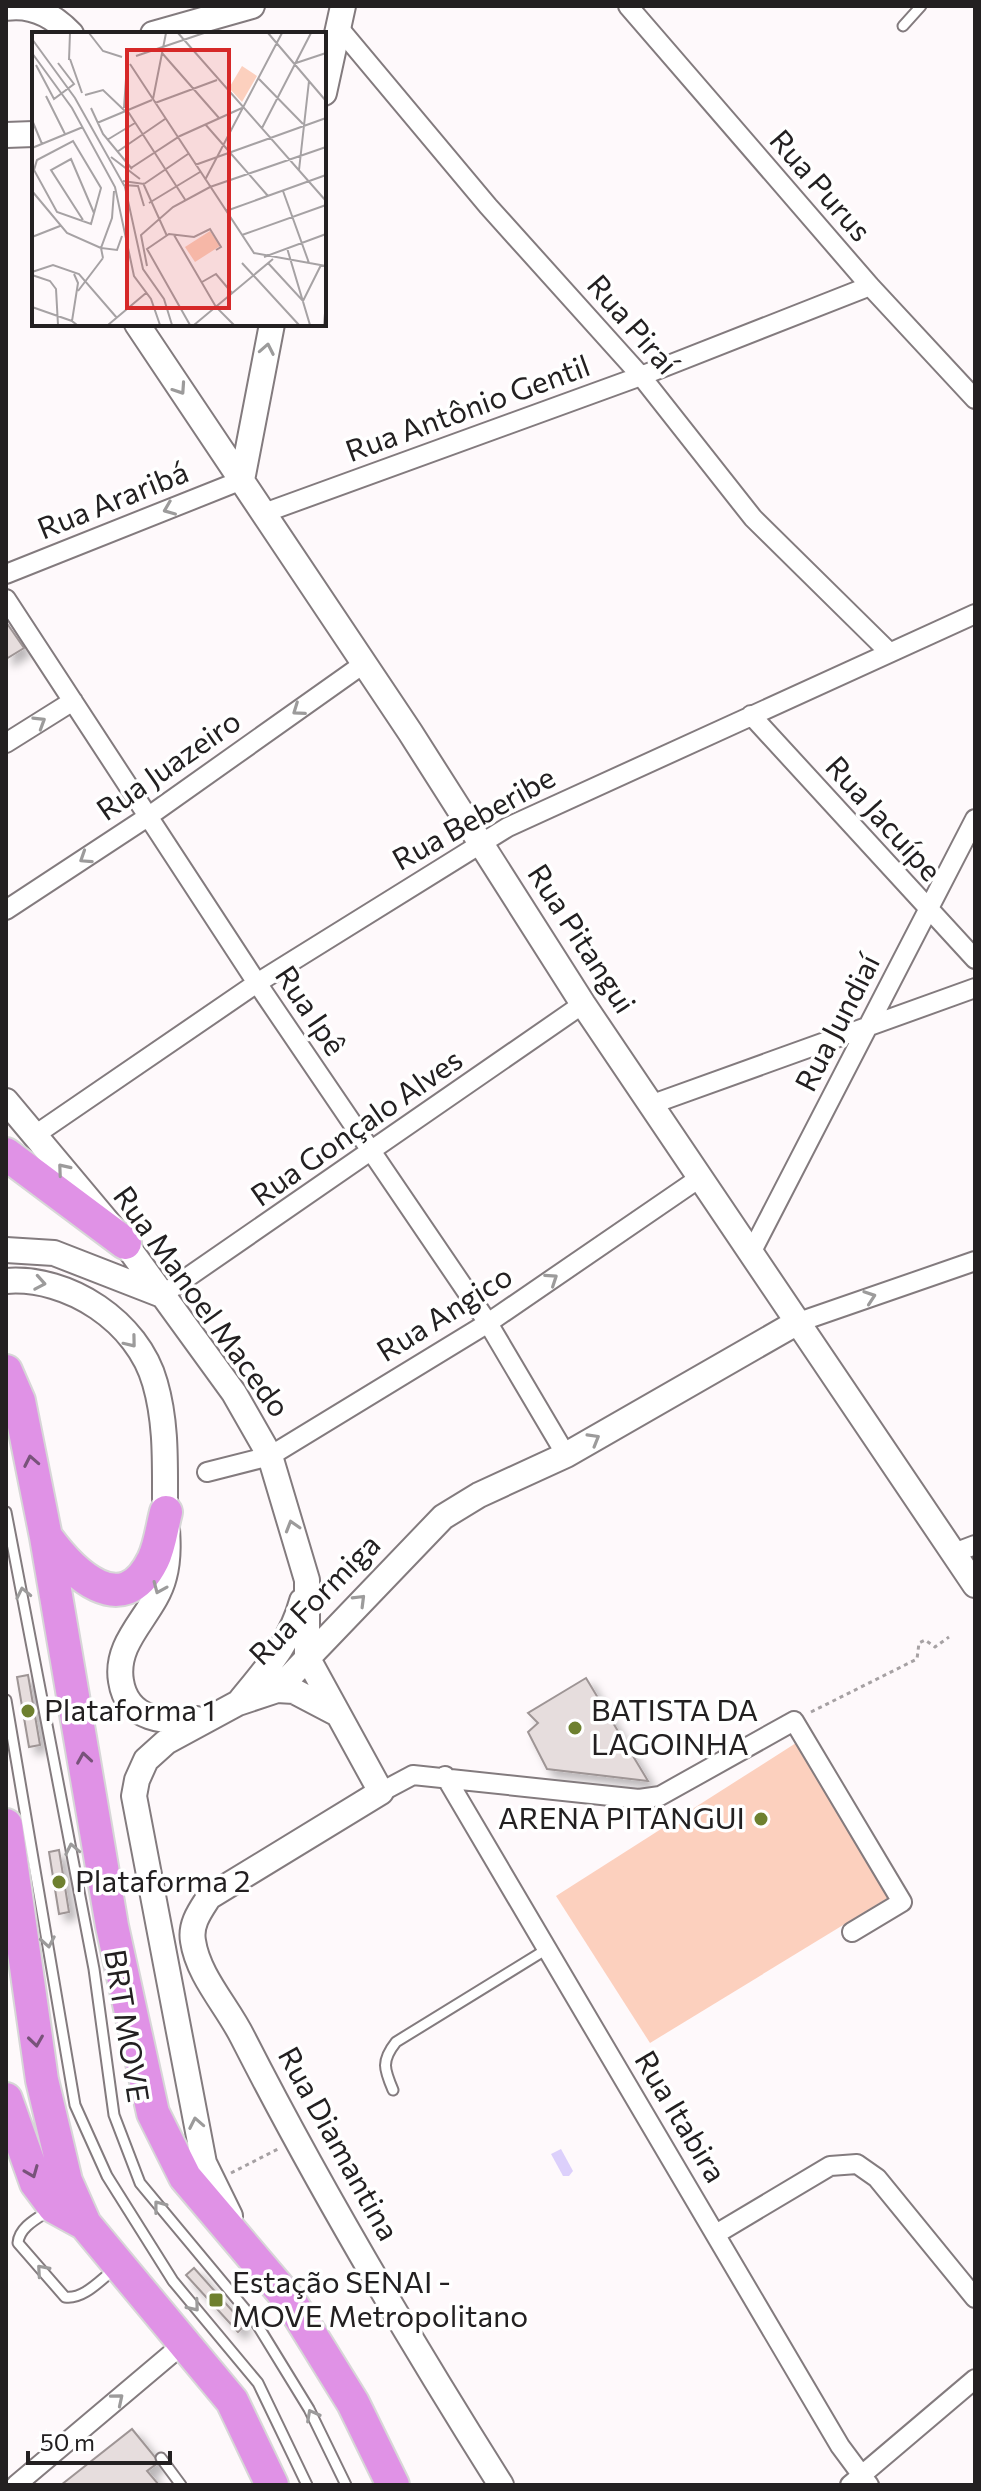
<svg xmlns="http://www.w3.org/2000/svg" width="981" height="2491" font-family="Commissioner,sans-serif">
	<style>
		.green { fill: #fcd0be }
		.water { fill: #dcd0fb }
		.building { fill: #e6dddd; stroke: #9e9595; stroke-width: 2; filter: url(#shadow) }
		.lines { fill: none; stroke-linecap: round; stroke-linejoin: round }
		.service-casing { stroke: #837b7e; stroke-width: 13 }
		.minor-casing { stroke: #837b7e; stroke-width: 22 }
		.tertiary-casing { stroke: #837b7e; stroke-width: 28 }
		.trunk-casing { stroke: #d7d7d7; stroke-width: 36 }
		.path { stroke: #a6a1a3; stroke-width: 3; stroke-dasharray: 4 4; stroke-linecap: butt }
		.service { stroke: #fff; stroke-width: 9 }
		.minor { stroke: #fff; stroke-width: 18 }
		.tertiary { stroke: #fff; stroke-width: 24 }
		.trunk { stroke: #e092e6; stroke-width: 32 }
		.oneway { stroke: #9c9b9b }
		.oneway2 { stroke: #78537a }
		.poi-dot { fill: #6e802f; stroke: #fff; stroke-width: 3 }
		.labels { text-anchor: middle; stroke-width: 7; stroke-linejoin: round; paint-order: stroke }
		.street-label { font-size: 30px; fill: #232021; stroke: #fff }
		.poi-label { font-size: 30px; fill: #232021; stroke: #fff; text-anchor: start }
		.inset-road { fill: none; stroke: #a6a2a4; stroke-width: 2 }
		.view { fill: #d62828; fill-opacity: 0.15; stroke: #d62828; stroke-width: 4 }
		.inset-edge { fill: none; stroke: #232021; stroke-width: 4 }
	</style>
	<defs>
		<filter id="shadow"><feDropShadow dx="7" dy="7" stdDeviation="4" flood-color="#0004"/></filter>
	</defs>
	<rect width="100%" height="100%" fill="#fef9fb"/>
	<path class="green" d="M796,1743L894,1894L650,2043L556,1896Z"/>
	<path class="water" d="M561,2149L573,2171L569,2176H563L551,2154Z"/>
	<path class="building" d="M6,622L24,648L6,659Z
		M28,1675L40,1745L29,1747L17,1677Z
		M586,1678L648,1781L547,1769L528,1732L538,1723L528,1713Z
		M59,1850L69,1912L59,1914L49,1852Z
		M194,2268L245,2325L238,2332L186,2275Z
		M132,2429L159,2462L147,2471L159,2485H61Z"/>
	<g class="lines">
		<g class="service-casing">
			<path id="service" d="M903,26L921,6
				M6,1512L94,1969L114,2115L140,2183L255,2321L309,2409L346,2485
				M6,1700L75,2105L107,2176L173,2281L258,2383L307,2485
				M393,2090C384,2069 381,2061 396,2042L547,1949
				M50,2210C38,2218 19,2227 18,2243L65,2297C84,2300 102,2278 116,2268
				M161,2458L181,2485"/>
		</g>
		<g class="minor-casing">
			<path id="minor" d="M628,6L870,286L975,399
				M339,28L488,206L641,376L753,518L889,652
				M264,513L641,376L870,286
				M6,574L242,480
				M6,599L257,983L488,1323L566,1455
				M751,715L975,959
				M6,743L73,701
				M6,910L149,816L362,665
				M650,1105L975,988
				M35,1135L257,983L508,827L975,614
				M751,1253L975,819
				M162,1295L583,1004
				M796,1323L975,1261
				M207,1472L270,1456L488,1323L701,1177
				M954,1553L975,1545
				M445,1776L840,2446L869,2485
				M381,1792L413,1775L639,1799L660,1796L794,1721L902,1902L852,1932
				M716,2234L830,2166L857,2164L877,2178L975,2298
				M16,2485L183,2344
				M850,2485L975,2379"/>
		</g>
		<g class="tertiary-casing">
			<path id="tertiary" d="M6,8C32,4 53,15 71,34
				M153,34L252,6
				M324,93L343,6
				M6,135L34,134
				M137,324L410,732L583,1004L975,1585
				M242,480L272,324
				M6,1101L125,1243L234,1393L270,1456L307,1580V1657
				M6,1250L54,1253L162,1295
				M6,1281C69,1276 138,1322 155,1383C166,1421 165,1459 165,1498C166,1524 171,1551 164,1577C155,1614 114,1640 121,1681C127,1721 166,1723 197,1719
				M307,1657L381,1792L209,1897C200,1911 190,1924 193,1941C198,1976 228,2007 243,2038C321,2191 409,2339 501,2485
				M277,1690L294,1691L336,1713
				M240,1701C266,1669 291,1642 302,1601
				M230,2216L204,2163L134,1796L137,1780L146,1760L166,1742L238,1703L277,1690L443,1517L479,1495L566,1455L796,1323"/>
		</g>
		<g class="trunk-casing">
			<path id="trunk" d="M6,1154L125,1243
				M6,1371L19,1401L46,1537L112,1926L153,2113L185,2177L290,2301L353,2403L393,2485
				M47,1538C72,1572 122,1623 153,1560C160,1546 162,1527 166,1512
				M6,1825L42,2080L66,2181L85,2224L232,2401L272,2485
				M6,2099L36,2183L54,2207L85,2224"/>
		</g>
		<path class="path" d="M811,1712L917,1659L919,1643L925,1640L935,1647L949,1637
			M231,2173L278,2149"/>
		<use href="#service" class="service"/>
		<use href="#minor" class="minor"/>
		<use href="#tertiary" class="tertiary"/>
		<use href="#trunk" class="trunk"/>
	</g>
	<defs><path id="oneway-chevron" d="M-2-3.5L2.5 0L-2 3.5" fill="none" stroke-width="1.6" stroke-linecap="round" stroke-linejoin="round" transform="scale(2)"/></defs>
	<g class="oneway">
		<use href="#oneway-chevron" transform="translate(267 349) rotate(-79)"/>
		<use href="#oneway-chevron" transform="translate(180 389) rotate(56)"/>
		<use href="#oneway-chevron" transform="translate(169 509) rotate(158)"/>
		<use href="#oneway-chevron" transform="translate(298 710) rotate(145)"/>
		<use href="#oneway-chevron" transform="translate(40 722) rotate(-32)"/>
		<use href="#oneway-chevron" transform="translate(85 858) rotate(147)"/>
		<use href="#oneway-chevron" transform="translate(63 1169) rotate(-130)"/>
		<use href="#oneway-chevron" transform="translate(552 1279) rotate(-34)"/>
		<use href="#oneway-chevron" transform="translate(40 1283) rotate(10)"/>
		<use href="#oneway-chevron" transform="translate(870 1297) rotate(-19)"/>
		<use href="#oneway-chevron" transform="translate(131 1342) rotate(51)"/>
		<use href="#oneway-chevron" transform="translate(594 1439) rotate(-30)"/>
		<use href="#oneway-chevron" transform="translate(292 1526) rotate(-107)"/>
		<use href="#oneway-chevron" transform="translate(159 1588) rotate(113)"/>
		<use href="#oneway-chevron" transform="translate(23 1593) rotate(-102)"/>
		<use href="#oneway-chevron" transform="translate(360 1600) rotate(-45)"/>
		<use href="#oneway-chevron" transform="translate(72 1849) rotate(-101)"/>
		<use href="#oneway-chevron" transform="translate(48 1942) rotate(80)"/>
		<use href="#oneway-chevron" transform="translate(196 2123) rotate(-101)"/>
		<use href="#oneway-chevron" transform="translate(159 2206) rotate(-128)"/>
		<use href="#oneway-chevron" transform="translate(42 2270) rotate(-131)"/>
		<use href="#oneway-chevron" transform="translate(194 2306) rotate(50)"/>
		<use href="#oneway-chevron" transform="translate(118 2399) rotate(-40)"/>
		<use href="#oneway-chevron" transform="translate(312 2415) rotate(-118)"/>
	</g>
	<g class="oneway2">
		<use href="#oneway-chevron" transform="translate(31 1461) rotate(-101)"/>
		<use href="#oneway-chevron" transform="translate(84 1758) rotate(-99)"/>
		<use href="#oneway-chevron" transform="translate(36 2041) rotate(82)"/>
		<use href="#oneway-chevron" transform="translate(32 2172) rotate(68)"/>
	</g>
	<g class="poi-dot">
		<circle cx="28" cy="1711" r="8"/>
		<circle cx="575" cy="1728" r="8"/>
		<circle cx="761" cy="1819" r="8"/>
		<circle cx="59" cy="1882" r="8"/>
		<rect x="208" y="2292" width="16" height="16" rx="4"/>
	</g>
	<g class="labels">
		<g class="street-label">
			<text transform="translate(820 186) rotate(49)" y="10">Rua Purus</text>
			<text transform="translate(632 325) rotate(49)" y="10">Rua Piraí</text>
			<text transform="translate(468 409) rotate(-20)" y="10">Rua Antônio Gentil</text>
			<text transform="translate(113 501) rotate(-22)" y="10">Rua Araribá</text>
			<text transform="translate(169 766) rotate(-35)" y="10">Rua Juazeiro</text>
			<text transform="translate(474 819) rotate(-29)" y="10">Rua Beberibe</text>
			<text transform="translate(883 819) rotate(48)" y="10">Rua Jacuípe</text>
			<text transform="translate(581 939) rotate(57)" y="10">Rua Pitangui</text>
			<text transform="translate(310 1011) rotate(56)" y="10">Rua Ipê</text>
			<text transform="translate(838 1023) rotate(-63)" y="10">Rua Jundiaí</text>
			<text transform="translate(357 1128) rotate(-35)" y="10">Rua Gonçalo Alves</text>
			<text transform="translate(201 1302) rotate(54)" y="10">Rua Manoel Macedo</text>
			<text transform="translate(445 1314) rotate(-32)" y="10">Rua Angico</text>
			<text transform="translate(315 1600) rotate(-45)" y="10">Rua Formiga</text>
			<text transform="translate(126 2026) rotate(81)" y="10">BRT MOVE</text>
			<text transform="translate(680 2117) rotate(59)" y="10">Rua Itabira</text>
			<text transform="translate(338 2144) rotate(61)" y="10">Rua Diamantina</text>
		</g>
		<g class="poi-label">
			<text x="44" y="1721">Plataforma 1</text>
			<text x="591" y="1721">BATISTA DA<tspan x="591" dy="34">LAGOINHA</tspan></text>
			<text x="745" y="1829" text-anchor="end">ARENA PITANGUI</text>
			<text x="75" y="1892">Plataforma 2</text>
			<text x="232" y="2293">Estação SENAI -<tspan x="232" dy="34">MOVE Metropolitano</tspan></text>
		</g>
	</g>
	<g transform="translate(32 32)">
		<rect width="294" height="294" fill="#fef9fb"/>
		<path d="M210,34L225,44L210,70L197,56ZM178,199L188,214L163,230L153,215Z" fill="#fcd0be"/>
		<path class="inset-road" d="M57,1L71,19L90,25M146,1L294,169M236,1L294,69M0,7L43,66L93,155L111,237L132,267L140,293M0,21L40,76L83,155L102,244L119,267L128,293M130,21L187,86M104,24L172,1M38,27L50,61M37,28L38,1M264,31L294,21M98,32L222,221L294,234M4,33L22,67L42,52L26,31M227,47L271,92M53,63L71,58L93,79M14,64L33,102M121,67L134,1M123,71L185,48M59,76L71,102L100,137M92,76L95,32M95,78L154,169M0,88L10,112M65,91L120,68M173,92L236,164M230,96L279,1M75,108L103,91M41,109L69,156L59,192L25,180L2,138L5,128ZM0,116L51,95M85,120L133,87M79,125L108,147M163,133L294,86M99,136L148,104L210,76M267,138L277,49M173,148L250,1M91,149L112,152L156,122M111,151L135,204M91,153L106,154L112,174M0,159L35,201L69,216L71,226M82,159L80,186L69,216L85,218L90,204M251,159L277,231M117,171L168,140M194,179L294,143M51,188L19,138L39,127L62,181M142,203L184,275L202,293M210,203L294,173M0,205L28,194M255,216L278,293M232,225L294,202M210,231L267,293M236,231L271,269L289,233M115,234L109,203L141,175L178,155L294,115M0,240L21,233L47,242L85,286M42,242L46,251L40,289L45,293M0,243L18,249L24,257L26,293M170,250L184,242L200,261M46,259L71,226M0,275L40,289M76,293L114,261M158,293L115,217L137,202L162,205L178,197L189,215L184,218M162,293L241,227M292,293L294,269"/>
		<path class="view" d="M95,18H197V276H95Z"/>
		<rect width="294" height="294" class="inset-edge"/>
	</g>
	<rect width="981" height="2491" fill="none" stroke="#232021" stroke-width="16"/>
	<path d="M28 2451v12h142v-12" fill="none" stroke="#232021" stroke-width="4"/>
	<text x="40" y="2451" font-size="24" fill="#232021" stroke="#ffffff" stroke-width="6" paint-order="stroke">50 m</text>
</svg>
